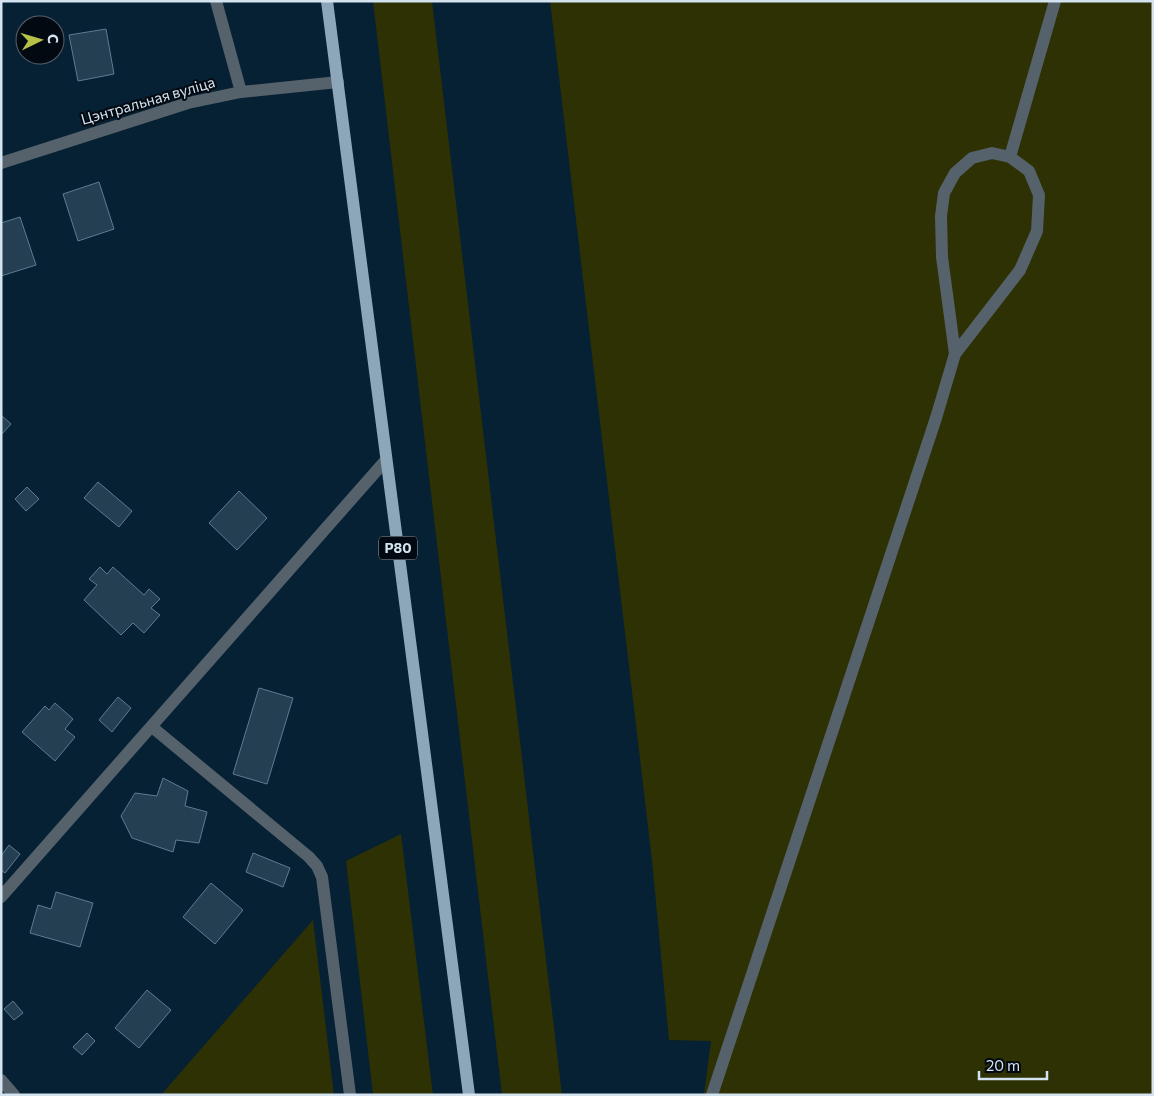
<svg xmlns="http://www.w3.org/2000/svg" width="1154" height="1096" font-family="Commissioner,sans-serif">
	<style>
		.green { fill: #2d3104 }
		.building { fill: #243e52; stroke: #5f7b92 }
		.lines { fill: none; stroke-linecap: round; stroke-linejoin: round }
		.minor { stroke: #56626b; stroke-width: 12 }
		.major { stroke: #8da6ba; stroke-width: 12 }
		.labels { text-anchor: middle; stroke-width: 4; stroke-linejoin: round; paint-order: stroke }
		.shield { fill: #020911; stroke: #95a2ad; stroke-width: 1 }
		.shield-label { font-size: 14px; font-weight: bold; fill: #d4e3f0 }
		.street-label { font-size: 15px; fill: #d4e3f0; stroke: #020911 }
	</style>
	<rect width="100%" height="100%" fill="#062133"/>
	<path class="green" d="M373,1H432L562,1095H502Z
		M550,1H1153V1095H704L711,1041L669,1040L652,860Z
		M401,834L433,1095H373L346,861Z
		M313,920L334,1095H161Z"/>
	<path class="building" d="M106,29L114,74L78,81L69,35Z
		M99,182L114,229L78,241L63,194Z
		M20,217L36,265L1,276V223Z
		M1,415L11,424L1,435Z
		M98,482L132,511L119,527L84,498Z
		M27,487L39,499L26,511L15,499Z
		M239,491L267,518L237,550L209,523Z
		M100,567L107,574L113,567L144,595L149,589L160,599L151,608L160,615L144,633L133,623L121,635L84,600L97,585L89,579Z
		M259,688L293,698L267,784L233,774Z
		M118,697L131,708L112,732L99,720Z
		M55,703L73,719L65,729L75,737L55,761L22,732L45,706L49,710Z
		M163,778L188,791L185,806L207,812L199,843L176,840L173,852L132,838L121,816L135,793L157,796Z
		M9,845L20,854L5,873L1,870V856Z
		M253,853L290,868L283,887L246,872Z
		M211,883L243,910L215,944L183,917Z
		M56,892L93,903L80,947L30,933L38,905L51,909Z
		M147,990L171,1010L139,1048L115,1028Z
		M13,1001L23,1013L14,1020L4,1009Z
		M87,1033L95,1041L82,1055L73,1047Z"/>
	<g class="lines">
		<path class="minor" d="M216,1L241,92
			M1010,157L1055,1
			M1,163L188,103L241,92L338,82
			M152,727L309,857L317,866L322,877L350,1095
			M1,897L386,460
			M1,1080L14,1095
			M712,1095L936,418L955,354L1020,270L1037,231L1039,195L1029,171L1010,157L992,153L972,158L955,173L944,193L941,216L942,257L955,354"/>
		<path class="major" d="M327,1L469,1095"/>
	</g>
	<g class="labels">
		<rect class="shield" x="379" y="536.5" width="38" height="23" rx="4"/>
		<g class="shield-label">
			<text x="398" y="553">Р80</text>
		</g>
		<g class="street-label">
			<text transform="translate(148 101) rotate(-16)" y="5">Цэнтральная вуліца</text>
		</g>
	</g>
	<rect width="1154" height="1096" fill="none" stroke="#d4e3f0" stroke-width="5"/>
	<g transform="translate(40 40) rotate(85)"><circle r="24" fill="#020911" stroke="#56606a"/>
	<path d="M0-4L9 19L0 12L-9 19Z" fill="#b6c149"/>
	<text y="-8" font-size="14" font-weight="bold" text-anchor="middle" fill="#d4e3f0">С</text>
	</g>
	<path d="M979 1071v8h68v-8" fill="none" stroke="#d4e3f0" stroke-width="2.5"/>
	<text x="986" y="1071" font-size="15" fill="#d4e3f0" stroke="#020911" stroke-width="4" paint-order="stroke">20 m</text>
</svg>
